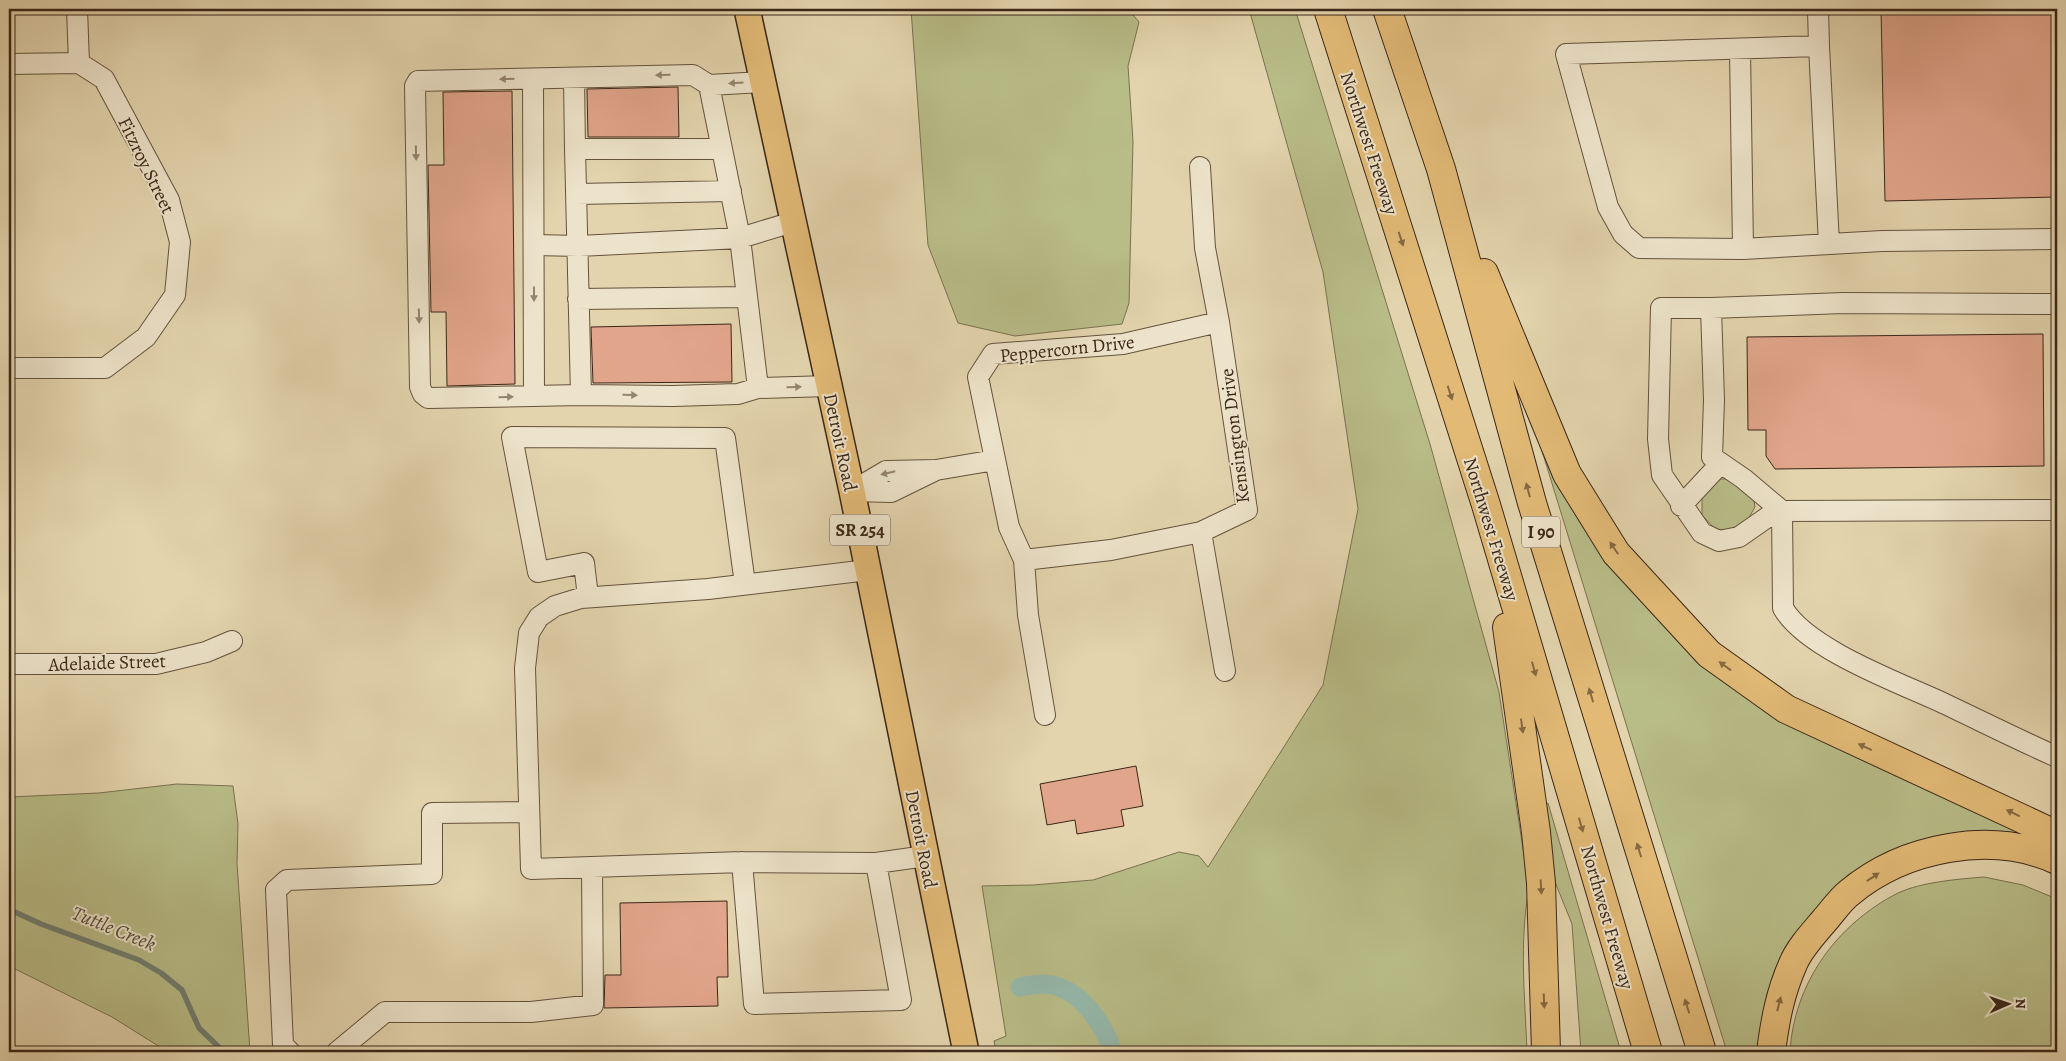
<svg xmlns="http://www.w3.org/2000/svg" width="2066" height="1061" font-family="Alegreya,serif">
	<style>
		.green { fill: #b8bc87; stroke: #7a7250 }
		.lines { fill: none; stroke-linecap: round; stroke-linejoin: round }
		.stream { stroke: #717e70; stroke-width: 5.5 }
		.canal { stroke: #95b8aa; stroke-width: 19 }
		.building { fill: #e1a58b; stroke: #3b2718 }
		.minor-casing { stroke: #65523d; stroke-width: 22 }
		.major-casing { stroke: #3b2718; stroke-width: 28 }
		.highway-casing { stroke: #3b2718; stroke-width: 30 }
		.minor { stroke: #ede3ca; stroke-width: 20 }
		.major { stroke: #e2ba76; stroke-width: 25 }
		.highway { stroke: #e2ba76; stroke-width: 28 }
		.oneway { fill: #948571 }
		.oneway2 { fill: #866942 }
		.labels { text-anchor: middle; stroke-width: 4; stroke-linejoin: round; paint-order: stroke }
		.shield { fill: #ede3ca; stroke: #705f4d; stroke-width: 1 }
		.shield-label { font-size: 18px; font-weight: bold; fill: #3b2718 }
		.street-label { font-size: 19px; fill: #3b2718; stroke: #ede3ca }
		.water-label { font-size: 20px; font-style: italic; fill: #524b3c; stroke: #ede3ca }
	</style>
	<rect width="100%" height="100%" fill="#e3d4ad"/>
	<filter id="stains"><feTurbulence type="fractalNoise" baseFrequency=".004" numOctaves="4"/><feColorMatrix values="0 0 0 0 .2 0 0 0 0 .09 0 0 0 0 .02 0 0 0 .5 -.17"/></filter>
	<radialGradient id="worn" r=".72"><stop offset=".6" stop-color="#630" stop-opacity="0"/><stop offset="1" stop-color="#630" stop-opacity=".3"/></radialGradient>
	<path class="green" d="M911,9H1128L1139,22L1128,66L1133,141L1129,303L1122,324L1015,336L958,323L928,245Z
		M1249,9H1295L1430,444L1499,692L1529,888C1519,943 1525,997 1527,1052H996L994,1041L1006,1036L982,886L1033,885L1093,880L1179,852L1199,856L1208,867L1323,685L1358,509L1323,272Z
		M1551,450L1695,652L2047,838L1838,888L1764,1052H1727L1542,451Z
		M1718,479H1731L1747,491L1754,501L1755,507L1747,521L1731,531L1715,529L1702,515V497Z
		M177,784L233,786L238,824L237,863L250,1052H168L112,1017L9,966V797L99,793Z
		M1548,803L1621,1052H1581L1572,924L1555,882L1549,832L1542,808Z
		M1984,877L2023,885L2057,899V1052H1790C1794,983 1837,924 1898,893C1921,882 1959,879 1984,877Z
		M889,1049L888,1052H633Z"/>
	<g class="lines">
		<path class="stream" d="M9,911L17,913L41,924L139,960L161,973L182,990L199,1028L224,1052"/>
		<path class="canal" d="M1020,987C1030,985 1041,983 1052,985C1082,991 1104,1025 1113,1052"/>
	</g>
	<path class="building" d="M1881,9H2057V197L1885,201Z
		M678,87L679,137H588L587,89Z
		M512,91L515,384L447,386L446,312H431L428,165H444L443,92Z
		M731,324L732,382L593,383L591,327Z
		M2043,334L2044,466L1775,469L1766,456V430H1748L1747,337Z
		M1136,766L1143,806L1121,810L1124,826L1077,834L1075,820L1047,825L1040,784Z
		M727,901L728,977H717L718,1006L604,1008L605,975H621L620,903Z"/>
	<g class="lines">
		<g class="minor-casing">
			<path id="minor" d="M77,9L79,63
				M1818,9L1819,46L1566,54L1608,207L1623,234L1639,248L1743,249L1882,241L2057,239
				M1819,46L1829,244
				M1740,50L1743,249
				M9,64L79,63
				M574,78L575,149
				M533,79L534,395
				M763,82L709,85L693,75L418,81L415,86L420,387L423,394L428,398L581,395L673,396L738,394L758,388L829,386
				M577,194L731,191
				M534,245L579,246L740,238L709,85
				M578,299L747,297
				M2057,304L1843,303L1711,308L1714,400L1712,457L1744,479L1782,511L2057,510
				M1711,308H1661L1658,439L1662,475L1702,533L1719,541L1739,537L1769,516L1782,511L1783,608C1806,649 1900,683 1943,703C1981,721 2019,740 2057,757
				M9,368H105L146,337L175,295L180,242L169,200L104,79L79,63
				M758,388L740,238L793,222
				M581,395L575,149H722
				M936,470L891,492L852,491L886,471L936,470L995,460
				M1681,506L1721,463
				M1201,532L1225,671
				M1024,560L1111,550L1201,532L1247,510L1219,322L1205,248L1200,167
				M868,570L708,589L581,598L555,606L539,617L529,633L525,668L531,869L742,862L876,863L926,856
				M588,597L584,563L538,572L512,437L725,438L745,584
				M9,664H156L206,652L232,641
				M1045,715L1028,615L1024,560L1009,527L978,377L993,354L1123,344L1219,322
				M742,862L754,1004L901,1000L876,863
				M290,1052L283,1045L276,890L287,880L432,874V813L529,812
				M337,1052L385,1012H531L593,1005L592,867"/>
		</g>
		<g class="major-casing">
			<path id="major" d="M747,9L852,491L966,1052"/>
		</g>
		<g class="highway-casing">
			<path id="highway" d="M1328,9L1486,505L1648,1052
				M1387,9L1441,169L1532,503L1702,1052
				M1484,273L1567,474L1616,553L1709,654L1786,709L2057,835
				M1507,627L1536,832L1541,883L1546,1052
				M1771,1052C1775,1021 1780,993 1793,964C1799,949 1813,934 1824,921C1832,912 1840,900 1849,893C1904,847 1991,830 2057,860"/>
		</g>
		<use href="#minor" class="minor"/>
		<use href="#major" class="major"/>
		<use href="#highway" class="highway"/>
	</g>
	<defs><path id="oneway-solid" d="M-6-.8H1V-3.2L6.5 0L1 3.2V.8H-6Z" transform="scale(1.25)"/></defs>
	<g class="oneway">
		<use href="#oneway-solid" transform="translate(663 75) rotate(179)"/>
		<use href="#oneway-solid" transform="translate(507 79) rotate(179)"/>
		<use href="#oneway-solid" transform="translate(736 83) rotate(177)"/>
		<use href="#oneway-solid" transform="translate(416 153) rotate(89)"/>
		<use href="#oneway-solid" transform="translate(534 294) rotate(90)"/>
		<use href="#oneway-solid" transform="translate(419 316) rotate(89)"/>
		<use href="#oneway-solid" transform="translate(794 387) rotate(-2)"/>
		<use href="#oneway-solid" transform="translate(630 395) rotate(1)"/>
		<use href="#oneway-solid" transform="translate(506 397) rotate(-1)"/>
		<use href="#oneway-solid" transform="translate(888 473) rotate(167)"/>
	</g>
	<g class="oneway2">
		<use href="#oneway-solid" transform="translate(1401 239) rotate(72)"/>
		<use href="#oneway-solid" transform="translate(1450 393) rotate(72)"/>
		<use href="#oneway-solid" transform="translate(1528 490) rotate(-105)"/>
		<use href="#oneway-solid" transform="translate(1614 548) rotate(-124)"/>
		<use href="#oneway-solid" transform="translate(1725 666) rotate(-144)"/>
		<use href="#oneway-solid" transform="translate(1534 669) rotate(74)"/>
		<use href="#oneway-solid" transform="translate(1591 695) rotate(-107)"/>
		<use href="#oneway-solid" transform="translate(1522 726) rotate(82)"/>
		<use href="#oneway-solid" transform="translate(1865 747) rotate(-155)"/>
		<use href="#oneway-solid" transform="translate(2013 813) rotate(-154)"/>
		<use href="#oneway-solid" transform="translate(1581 825) rotate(74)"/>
		<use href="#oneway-solid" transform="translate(1639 850) rotate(-107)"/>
		<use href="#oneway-solid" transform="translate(1873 877) rotate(-34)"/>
		<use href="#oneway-solid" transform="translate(1541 887) rotate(87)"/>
		<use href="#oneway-solid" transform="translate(1544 1001) rotate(88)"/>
		<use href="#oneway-solid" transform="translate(1779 1004) rotate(-76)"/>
		<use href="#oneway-solid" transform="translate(1687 1006) rotate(-107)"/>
	</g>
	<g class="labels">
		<g class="shield">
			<rect x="830" y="514.5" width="60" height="31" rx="4"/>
			<rect x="1522" y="516.5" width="38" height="31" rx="4"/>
		</g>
		<g class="shield-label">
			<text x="860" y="536">SR 254</text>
			<text x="1541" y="538">I 90</text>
		</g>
		<g class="street-label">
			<text transform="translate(1370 143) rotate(72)" y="7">Northwest Freeway</text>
			<text transform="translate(147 165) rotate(64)" y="7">Fitzroy Street</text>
			<text transform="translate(1067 348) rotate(-6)" y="7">Peppercorn Drive</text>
			<text transform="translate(1234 436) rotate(-97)" y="7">Kensington Drive</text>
			<text transform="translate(841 442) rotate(78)" y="7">Detroit Road</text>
			<text transform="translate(1492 529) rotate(73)" y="7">Northwest Freeway</text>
			<text transform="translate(107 662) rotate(-2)" y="7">Adelaide Street</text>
			<text transform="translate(922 839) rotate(79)" y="7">Detroit Road</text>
			<text transform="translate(1608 917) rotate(74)" y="7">Northwest Freeway</text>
		</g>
		<g class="water-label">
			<text transform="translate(114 928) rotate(22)" y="7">Tuttle Creek</text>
		</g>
	</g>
	<rect width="2066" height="1061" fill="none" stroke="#e3d4ad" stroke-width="30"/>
	<rect x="10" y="10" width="2046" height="1041" fill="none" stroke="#3b2718" stroke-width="2.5"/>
	<rect x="15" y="15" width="2036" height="1031" fill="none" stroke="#3b2718"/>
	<g transform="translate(2008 1004) rotate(88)" stroke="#ede3ca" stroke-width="4" paint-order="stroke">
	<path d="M0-4L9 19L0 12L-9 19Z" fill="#3b2718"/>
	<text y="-8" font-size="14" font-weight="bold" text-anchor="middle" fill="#3b2718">N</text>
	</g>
	<rect width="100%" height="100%" filter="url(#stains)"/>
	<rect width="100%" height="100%" fill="url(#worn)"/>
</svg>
